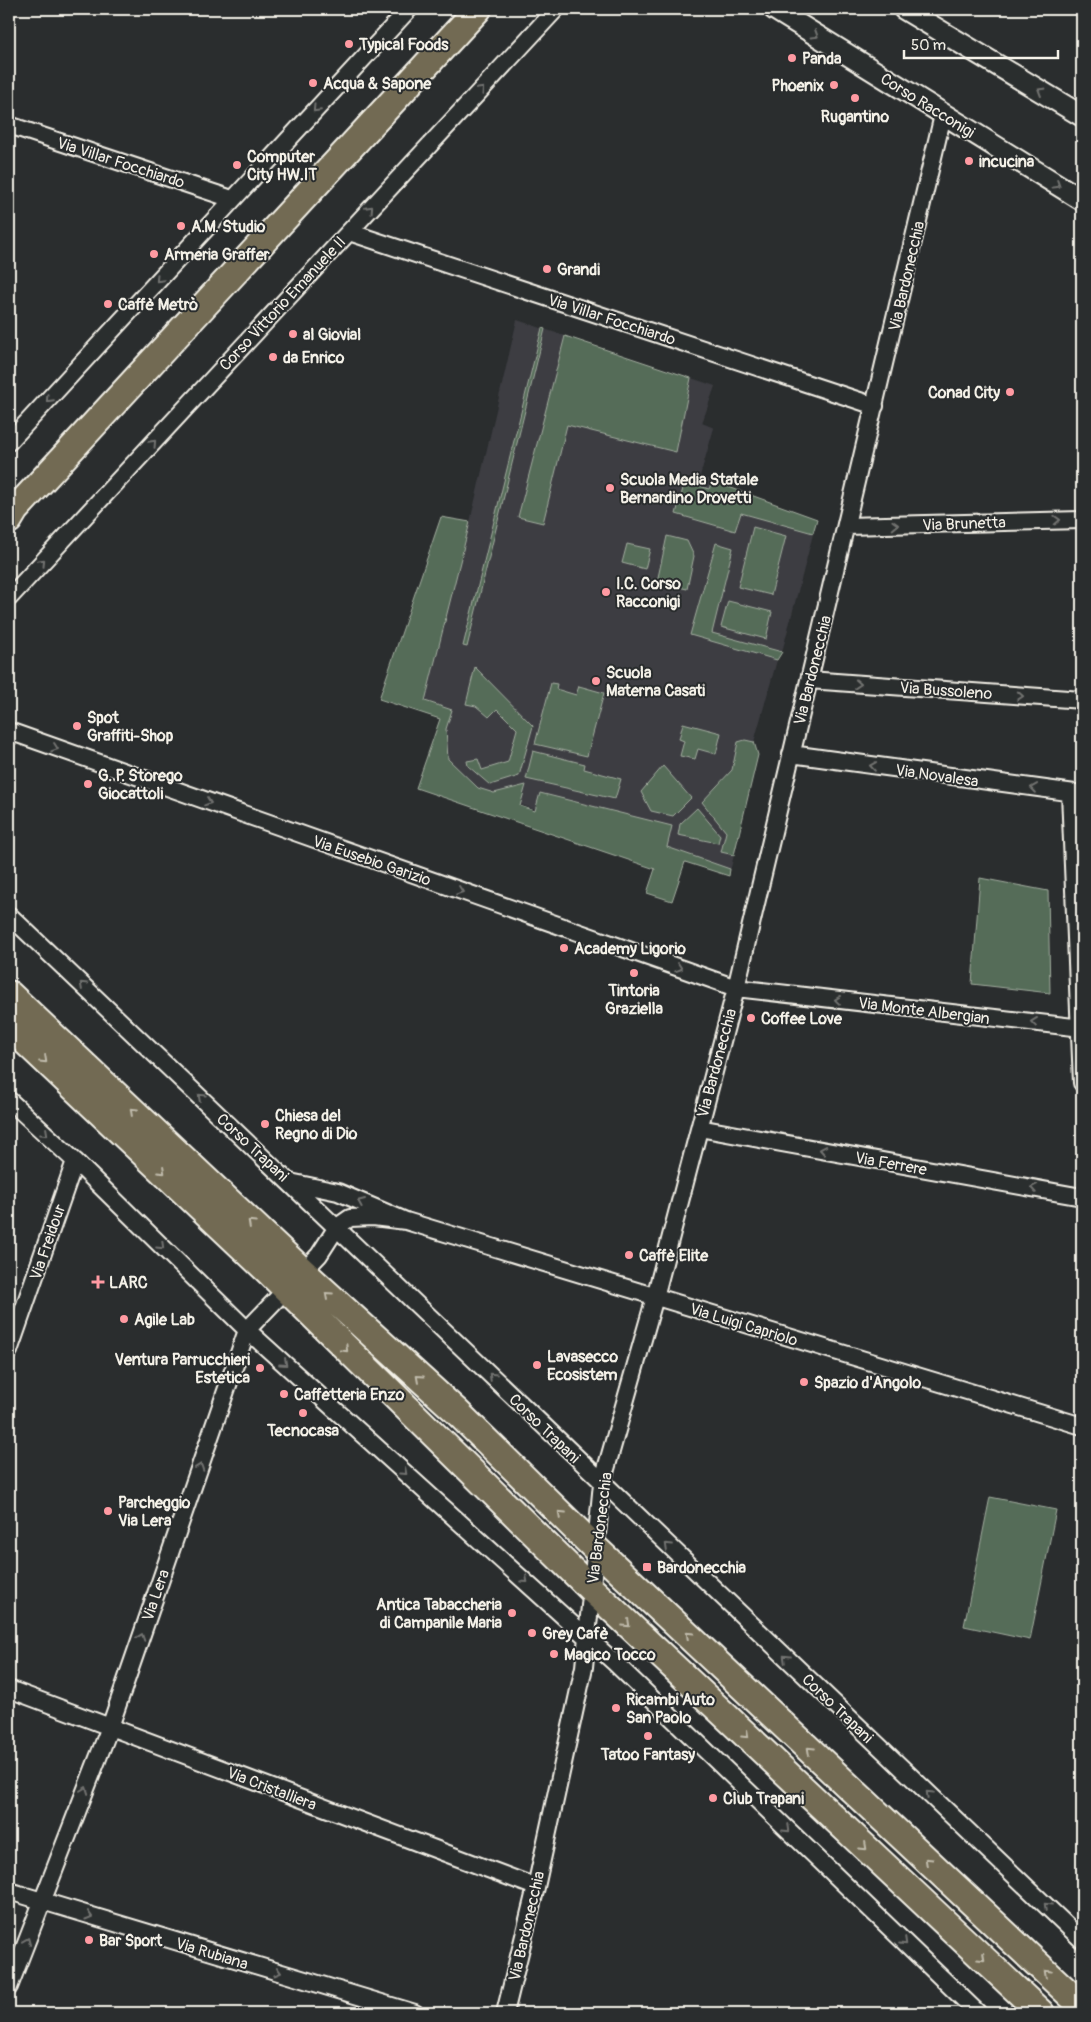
<svg xmlns="http://www.w3.org/2000/svg" width="1091" height="2022" font-family="Pangolin,sans-serif">
	<style>
		.built { fill: #3d3d43 }
		.green { fill: #546c59; stroke: #a4aea0 }
		.lines { fill: none; stroke-linecap: round; stroke-linejoin: round }
		.minor-casing { stroke: #f4f1e8; stroke-width: 20 }
		.tertiary-casing { stroke: #f4f1e8; stroke-width: 24 }
		.primary-casing { stroke: #f4f1e8; stroke-width: 30 }
		.minor { stroke: #2a2d2e; stroke-width: 16 }
		.tertiary { stroke: #2a2d2e; stroke-width: 20 }
		.primary { stroke: #726b52; stroke-width: 26 }
		.oneway { stroke: #71726f }
		.oneway2 { stroke: #c0bbac }
		.poi-dot { fill: #ff9aa2; stroke: #2a2d2e; stroke-width: 2 }
		.labels { text-anchor: middle; stroke-width: 4; stroke-linejoin: round; paint-order: stroke }
		.poi-label { font-size: 16px; font-weight: bold; fill: #f4f1e8; stroke: #2a2d2e; text-anchor: start }
		.street-label { font-size: 16px; fill: #f4f1e8; stroke: #2a2d2e }
	</style>
	<rect width="100%" height="100%" fill="#2a2d2e"/>
	<filter id="ink" filterUnits="userSpaceOnUse"><feTurbulence type="fractalNoise" baseFrequency=".02" numOctaves="2"/><feDisplacementMap in="SourceGraphic" scale="10" xChannelSelector="R" yChannelSelector="G"/><feConvolveMatrix kernelMatrix="1 2 1 2 8 2 1 2 1" color-interpolation-filters="sRGB"/></filter>
	<g filter="url(#ink)">
		<path class="built" d="M517,320L715,386L702,423L714,428L700,476L817,519L782,652L777,660L754,742L758,755L729,876L422,771L440,719L379,699L441,517L470,522Z"/>
		<path class="green" d="M542,328L545,329L467,647L463,646Z
			M565,336L691,378L676,452L567,425L543,523L518,517Z
			M685,481L709,489L712,481L817,519L813,533L741,513L735,531L676,514Z
			M441,517L470,522L425,701L452,710L446,729L448,759L478,788L494,793L526,785L520,806L535,811L540,793L672,826L667,847L730,869L729,876L685,862L672,901L647,893L655,869L416,788L440,719L379,699Z
			M753,527L786,536L771,595L738,587Z
			M667,536L687,541L694,556L687,589L657,582Z
			M716,543L733,548L712,633L782,652L777,660L690,635Z
			M627,544L650,549L645,569L622,563Z
			M728,601L772,612L766,639L721,627Z
			M475,667L533,726L519,776L490,785L468,766L467,761L478,759L482,770L508,762L517,729L497,709L489,717L476,706L466,704Z
			M551,683L557,684L556,689L576,695L579,686L604,693L587,756L535,744Z
			M683,723L721,733L716,754L698,749L695,759L680,756L684,741L679,739Z
			M745,740L754,742L758,755L734,855L721,852L726,832L702,802L732,770L738,742Z
			M533,751L585,764L584,769L621,779L615,799L526,779Z
			M663,766L691,798L673,816L651,811L641,792Z
			M697,808L720,835L718,843L678,835L680,824Z
			M980,878L1048,891L1050,993L972,984Z
			M990,1497L1056,1510L1030,1640L964,1626Z"/>
		<g class="lines">
			<g class="minor-casing">
				<path id="minor" d="M9,125L232,199
					M349,232L875,406
					M9,442L409,9
					M846,526L1082,520
					M9,598L556,9
					M809,680L1082,700
					M9,731L736,988L1082,1028
					M791,754L1082,794
					M1070,793L1082,1083
					M9,915L1082,1940
					M9,1100L75,1161L247,1330L614,1662L978,2013
					M699,1128L1082,1197
					M290,1182L338,1192L406,1221L1082,1426
					M9,1351L75,1161
					M9,1689L536,1887
					M9,1891L415,2013
					M9,1987L110,1727L247,1330L319,1255L337,1227L350,1218L373,1217L406,1221
					M505,2013L536,1887L584,1667L602,1483L655,1297L736,988L943,115"/>
			</g>
			<g class="tertiary-casing">
				<path id="tertiary" d="M774,9L1082,200
					M904,9L1082,116"/>
			</g>
			<g class="primary-casing">
				<path id="primary" d="M9,520L15,510L478,9
					M9,994L311,1279L455,1410L595,1548L1082,2006
					M9,1026L270,1273L592,1590L1041,2013"/>
			</g>
			<use href="#minor" class="minor"/>
			<use href="#tertiary" class="tertiary"/>
			<use href="#primary" class="primary"/>
		</g>
		<defs><path id="oneway-chevron" d="M-2-3.5L2.5 0L-2 3.5" fill="none" stroke-width="1.6" stroke-linecap="round" stroke-linejoin="round" transform="scale(1.25)"/></defs>
		<g class="oneway">
			<use href="#oneway-chevron" transform="translate(815 35) rotate(32)"/>
			<use href="#oneway-chevron" transform="translate(481 90) rotate(-47)"/>
			<use href="#oneway-chevron" transform="translate(1041 91) rotate(-149)"/>
			<use href="#oneway-chevron" transform="translate(316 109) rotate(133)"/>
			<use href="#oneway-chevron" transform="translate(1057 185) rotate(32)"/>
			<use href="#oneway-chevron" transform="translate(370 209) rotate(-47)"/>
			<use href="#oneway-chevron" transform="translate(159 279) rotate(133)"/>
			<use href="#oneway-chevron" transform="translate(49 399) rotate(133)"/>
			<use href="#oneway-chevron" transform="translate(153 443) rotate(-47)"/>
			<use href="#oneway-chevron" transform="translate(1057 520) rotate(-2)"/>
			<use href="#oneway-chevron" transform="translate(895 525) rotate(-2)"/>
			<use href="#oneway-chevron" transform="translate(42 562) rotate(-47)"/>
			<use href="#oneway-chevron" transform="translate(858 684) rotate(4)"/>
			<use href="#oneway-chevron" transform="translate(1020 696) rotate(4)"/>
			<use href="#oneway-chevron" transform="translate(55 748) rotate(19)"/>
			<use href="#oneway-chevron" transform="translate(873 766) rotate(-172)"/>
			<use href="#oneway-chevron" transform="translate(1034 788) rotate(-172)"/>
			<use href="#oneway-chevron" transform="translate(208 802) rotate(19)"/>
			<use href="#oneway-chevron" transform="translate(460 891) rotate(19)"/>
			<use href="#oneway-chevron" transform="translate(679 968) rotate(19)"/>
			<use href="#oneway-chevron" transform="translate(83 985) rotate(-137)"/>
			<use href="#oneway-chevron" transform="translate(838 1000) rotate(-173)"/>
			<use href="#oneway-chevron" transform="translate(1034 1022) rotate(-173)"/>
			<use href="#oneway-chevron" transform="translate(201 1097) rotate(-137)"/>
			<use href="#oneway-chevron" transform="translate(45 1133) rotate(43)"/>
			<use href="#oneway-chevron" transform="translate(823 1150) rotate(-170)"/>
			<use href="#oneway-chevron" transform="translate(1034 1188) rotate(-170)"/>
			<use href="#oneway-chevron" transform="translate(361 1202) rotate(-157)"/>
			<use href="#oneway-chevron" transform="translate(161 1246) rotate(44)"/>
			<use href="#oneway-chevron" transform="translate(284 1363) rotate(42)"/>
			<use href="#oneway-chevron" transform="translate(492 1376) rotate(-136)"/>
			<use href="#oneway-chevron" transform="translate(200 1467) rotate(-71)"/>
			<use href="#oneway-chevron" transform="translate(404 1472) rotate(42)"/>
			<use href="#oneway-chevron" transform="translate(668 1546) rotate(-136)"/>
			<use href="#oneway-chevron" transform="translate(525 1580) rotate(42)"/>
			<use href="#oneway-chevron" transform="translate(141 1637) rotate(-71)"/>
			<use href="#oneway-chevron" transform="translate(786 1658) rotate(-136)"/>
			<use href="#oneway-chevron" transform="translate(85 1790) rotate(-69)"/>
			<use href="#oneway-chevron" transform="translate(929 1794) rotate(-136)"/>
			<use href="#oneway-chevron" transform="translate(787 1829) rotate(44)"/>
			<use href="#oneway-chevron" transform="translate(1047 1906) rotate(-136)"/>
			<use href="#oneway-chevron" transform="translate(89 1916) rotate(17)"/>
			<use href="#oneway-chevron" transform="translate(27 1941) rotate(-68)"/>
			<use href="#oneway-chevron" transform="translate(904 1942) rotate(44)"/>
			<use href="#oneway-chevron" transform="translate(278 1972) rotate(17)"/>
		</g>
		<g class="oneway2">
			<use href="#oneway-chevron" transform="translate(44 1060) rotate(43)"/>
			<use href="#oneway-chevron" transform="translate(133 1111) rotate(-137)"/>
			<use href="#oneway-chevron" transform="translate(162 1171) rotate(43)"/>
			<use href="#oneway-chevron" transform="translate(251 1223) rotate(-137)"/>
			<use href="#oneway-chevron" transform="translate(328 1295) rotate(-138)"/>
			<use href="#oneway-chevron" transform="translate(345 1349) rotate(45)"/>
			<use href="#oneway-chevron" transform="translate(419 1378) rotate(-138)"/>
			<use href="#oneway-chevron" transform="translate(561 1514) rotate(-136)"/>
			<use href="#oneway-chevron" transform="translate(627 1624) rotate(43)"/>
			<use href="#oneway-chevron" transform="translate(689 1635) rotate(-137)"/>
			<use href="#oneway-chevron" transform="translate(746 1735) rotate(43)"/>
			<use href="#oneway-chevron" transform="translate(810 1750) rotate(-137)"/>
			<use href="#oneway-chevron" transform="translate(864 1847) rotate(43)"/>
			<use href="#oneway-chevron" transform="translate(928 1861) rotate(-137)"/>
			<use href="#oneway-chevron" transform="translate(982 1958) rotate(43)"/>
			<use href="#oneway-chevron" transform="translate(1047 1973) rotate(-137)"/>
		</g>
	</g>
	<g class="poi-dot">
		<circle cx="349" cy="44" r="5"/>
		<circle cx="792" cy="58" r="5"/>
		<circle cx="313" cy="83" r="5"/>
		<circle cx="834" cy="85" r="5"/>
		<circle cx="855" cy="98" r="5"/>
		<circle cx="969" cy="161" r="5"/>
		<circle cx="237" cy="165" r="5"/>
		<circle cx="181" cy="226" r="5"/>
		<circle cx="154" cy="254" r="5"/>
		<circle cx="547" cy="269" r="5"/>
		<circle cx="108" cy="304" r="5"/>
		<circle cx="293" cy="334" r="5"/>
		<circle cx="273" cy="357" r="5"/>
		<circle cx="1010" cy="392" r="5"/>
		<circle cx="610" cy="488" r="5"/>
		<circle cx="606" cy="592" r="5"/>
		<circle cx="596" cy="681" r="5"/>
		<circle cx="77" cy="726" r="5"/>
		<circle cx="88" cy="784" r="5"/>
		<circle cx="564" cy="948" r="5"/>
		<circle cx="634" cy="973" r="5"/>
		<circle cx="751" cy="1018" r="5"/>
		<circle cx="265" cy="1124" r="5"/>
		<circle cx="629" cy="1255" r="5"/>
		<path d="M95.5 1274.5h5v5h5v5h-5v5h-5v-5h-5v-5h5z"/>
		<circle cx="124" cy="1319" r="5"/>
		<circle cx="537" cy="1365" r="5"/>
		<circle cx="260" cy="1368" r="5"/>
		<circle cx="804" cy="1382" r="5"/>
		<circle cx="284" cy="1394" r="5"/>
		<circle cx="303" cy="1413" r="5"/>
		<circle cx="108" cy="1511" r="5"/>
		<rect x="642" y="1562" width="10" height="10" rx="2.5"/>
		<circle cx="512" cy="1613" r="5"/>
		<circle cx="532" cy="1633" r="5"/>
		<circle cx="554" cy="1654" r="5"/>
		<circle cx="616" cy="1708" r="5"/>
		<circle cx="648" cy="1736" r="5"/>
		<circle cx="713" cy="1798" r="5"/>
		<circle cx="89" cy="1940" r="5"/>
	</g>
	<g class="labels">
		<g class="poi-label">
			<text x="359" y="50">Typical Foods</text>
			<text x="802" y="64">Panda</text>
			<text x="323" y="89">Acqua &amp; Sapone</text>
			<text x="824" y="91" text-anchor="end">Phoenix</text>
			<text x="855" y="122" text-anchor="middle">Rugantino</text>
			<text x="247" y="162">Computer<tspan x="247" dy="18">City HW.IT</tspan></text>
			<text x="979" y="167">incucina</text>
			<text x="191" y="232">A.M. Studio</text>
			<text x="164" y="260">Armeria Graffer</text>
			<text x="557" y="275">Grandi</text>
			<text x="118" y="310">Caffè Metrò</text>
			<text x="303" y="340">al Giovial</text>
			<text x="283" y="363">da Enrico</text>
			<text x="1000" y="398" text-anchor="end">Conad City</text>
			<text x="620" y="485">Scuola Media Statale<tspan x="620" dy="18">Bernardino Drovetti</tspan></text>
			<text x="616" y="589">I.C. Corso<tspan x="616" dy="18">Racconigi</tspan></text>
			<text x="606" y="678">Scuola<tspan x="606" dy="18">Materna Casati</tspan></text>
			<text x="87" y="723">Spot<tspan x="87" dy="18">Graffiti-Shop</tspan></text>
			<text x="98" y="781">G. P. Storego<tspan x="98" dy="18">Giocattoli</tspan></text>
			<text x="574" y="954">Academy Ligorio</text>
			<text x="634" y="996" text-anchor="middle">Tintoria<tspan x="634" dy="18">Graziella</tspan></text>
			<text x="761" y="1024">Coffee Love</text>
			<text x="275" y="1121">Chiesa del<tspan x="275" dy="18">Regno di Dio</tspan></text>
			<text x="639" y="1261">Caffè Elite</text>
			<text x="109" y="1288">LARC</text>
			<text x="134" y="1325">Agile Lab</text>
			<text x="547" y="1362">Lavasecco<tspan x="547" dy="18">Ecosistem</tspan></text>
			<text x="250" y="1365" text-anchor="end">Ventura Parrucchieri<tspan x="250" dy="18">Estetica</tspan></text>
			<text x="814" y="1388">Spazio d'Angolo</text>
			<text x="294" y="1400">Caffetteria Enzo</text>
			<text x="303" y="1436" text-anchor="middle">Tecnocasa</text>
			<text x="118" y="1508">Parcheggio<tspan x="118" dy="18">Via Lera</tspan></text>
			<text x="657" y="1573">Bardonecchia</text>
			<text x="502" y="1610" text-anchor="end">Antica Tabaccheria<tspan x="502" dy="18">di Campanile Maria</tspan></text>
			<text x="542" y="1639">Grey Cafè</text>
			<text x="564" y="1660">Magico Tocco</text>
			<text x="626" y="1705">Ricambi Auto<tspan x="626" dy="18">San Paolo</tspan></text>
			<text x="648" y="1760" text-anchor="middle">Tatoo Fantasy</text>
			<text x="723" y="1804">Club Trapani</text>
			<text x="99" y="1946">Bar Sport</text>
		</g>
		<g class="street-label">
			<text transform="translate(928 105) rotate(32)" y="6">Corso Racconigi</text>
			<text transform="translate(121 162) rotate(18)" y="6">Via Villar Focchiardo</text>
			<text transform="translate(906 276) rotate(-77)" y="6">Via Bardonecchia</text>
			<text transform="translate(282 303) rotate(-47)" y="6">Corso Vittorio Emanuele II</text>
			<text transform="translate(612 319) rotate(18)" y="6">Via Villar Focchiardo</text>
			<text transform="translate(964 523) rotate(-2)" y="6">Via Brunetta</text>
			<text transform="translate(812 670) rotate(-76)" y="6">Via Bardonecchia</text>
			<text transform="translate(946 690) rotate(4)" y="6">Via Bussoleno</text>
			<text transform="translate(937 775) rotate(8)" y="6">Via Novalesa</text>
			<text transform="translate(372 860) rotate(19)" y="6">Via Eusebio Garizio</text>
			<text transform="translate(924 1010) rotate(7)" y="6">Via Monte Albergian</text>
			<text transform="translate(716 1063) rotate(-75)" y="6">Via Bardonecchia</text>
			<text transform="translate(253 1147) rotate(43)" y="6">Corso Trapani</text>
			<text transform="translate(891 1163) rotate(10)" y="6">Via Ferrere</text>
			<text transform="translate(47 1242) rotate(-71)" y="6">Via Freidour</text>
			<text transform="translate(744 1324) rotate(17)" y="6">Via Luigi Capriolo</text>
			<text transform="translate(545 1428) rotate(44)" y="6">Corso Trapani</text>
			<text transform="translate(599 1528) rotate(-83)" y="6">Via Bardonecchia</text>
			<text transform="translate(155 1595) rotate(-71)" y="6">Via Lera</text>
			<text transform="translate(838 1708) rotate(44)" y="6">Corso Trapani</text>
			<text transform="translate(272 1788) rotate(21)" y="6">Via Cristalliera</text>
			<text transform="translate(526 1926) rotate(-77)" y="6">Via Bardonecchia</text>
			<text transform="translate(212 1953) rotate(17)" y="6">Via Rubiana</text>
		</g>
	</g>
	<rect width="1091" height="2022" fill="none" stroke="#2a2d2e" stroke-width="30"/>
	<rect x="15" y="15" width="1061" height="1992" fill="none" stroke="#f4f1e8" stroke-width="2" filter="url(#ink)"/>
	<path d="M904 50v8h154v-8" fill="none" stroke="#f4f1e8" stroke-width="2.5"/>
	<text x="911" y="50" font-size="15" fill="#f4f1e8" stroke="#2a2d2e" stroke-width="4" paint-order="stroke">50 m</text>
</svg>
